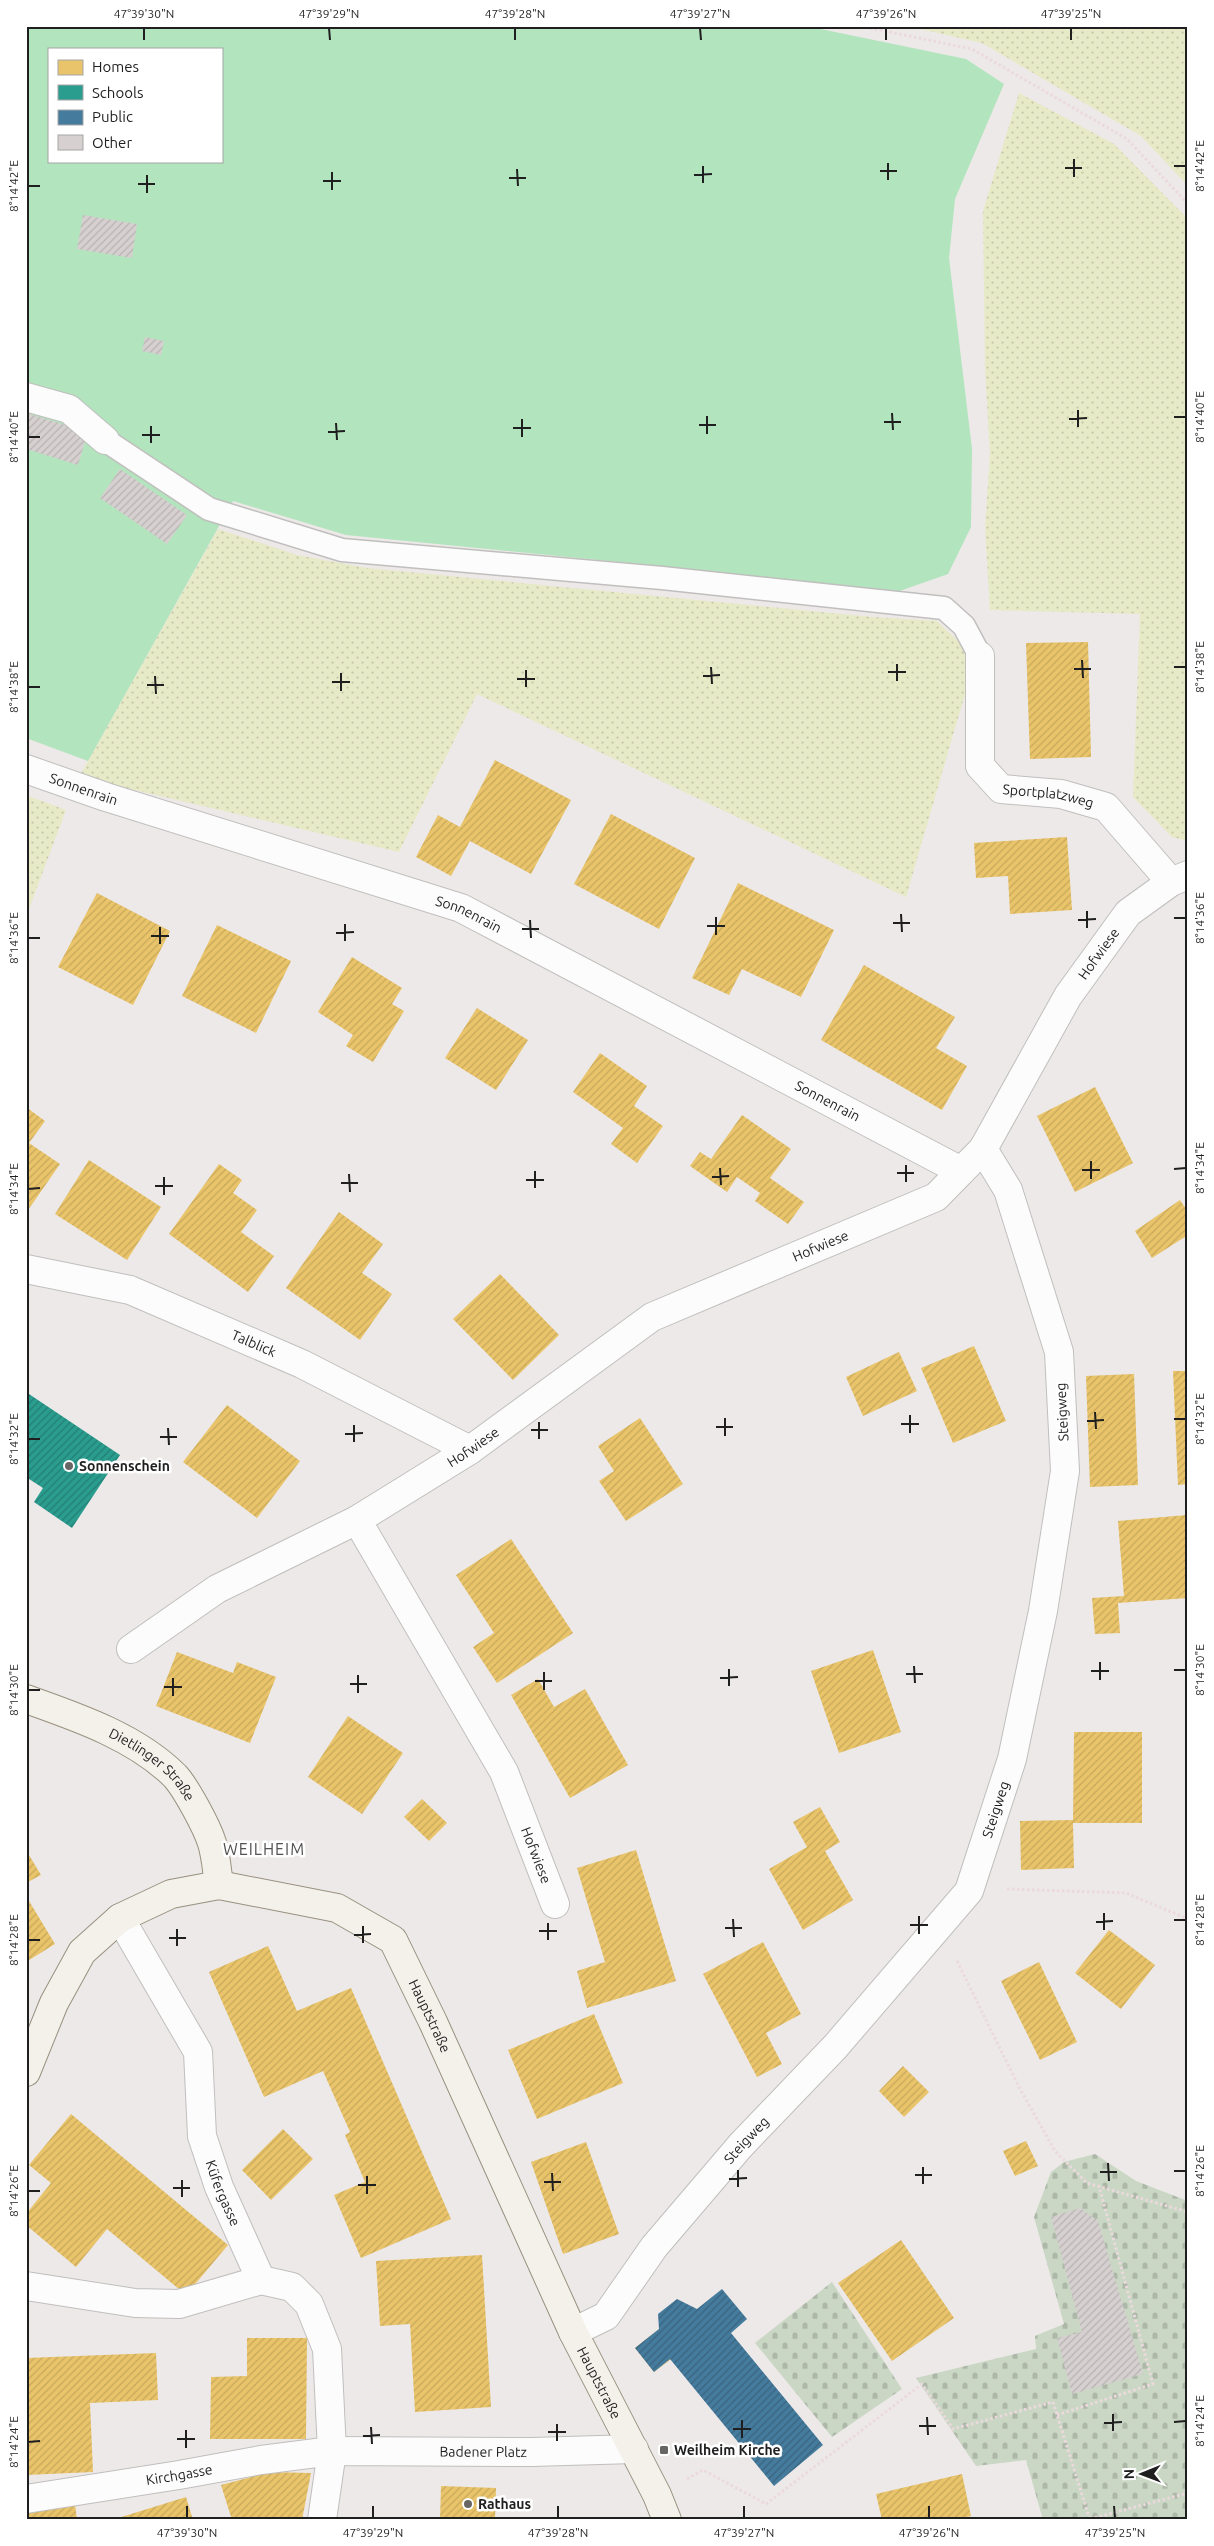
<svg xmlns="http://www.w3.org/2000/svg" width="1214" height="2546" font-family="Ubuntu,sans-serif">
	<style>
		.grass { fill: url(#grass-dots) }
		.cemetery { fill: url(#cemetery-stones) }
		.pitch { fill: #b2e4bd; fill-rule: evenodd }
		.homes { fill: url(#homes-hatch) }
		.schools { fill: url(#schools-hatch) }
		.public { fill: url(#public-hatch) }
		.building { fill: url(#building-hatch) }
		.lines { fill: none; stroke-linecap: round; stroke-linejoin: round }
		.lane-casing { stroke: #c0bfbe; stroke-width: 25 }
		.street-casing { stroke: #c0bfbe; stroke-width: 30 }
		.secondary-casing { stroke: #98907f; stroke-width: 30 }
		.path { stroke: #ebd9de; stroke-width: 3; stroke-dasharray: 2.5 2.5; stroke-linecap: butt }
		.lane { stroke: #fcfcfc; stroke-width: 22 }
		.street { stroke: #fcfcfc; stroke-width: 28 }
		.secondary { stroke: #f4f1eb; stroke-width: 28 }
		.ticks { fill: none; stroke: #1f1f1f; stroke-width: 2 }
		.poi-dot { fill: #676665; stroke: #fff; stroke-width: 2 }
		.labels { text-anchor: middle; stroke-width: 5; stroke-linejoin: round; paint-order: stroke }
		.street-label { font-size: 14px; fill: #1f1f1f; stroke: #fff }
		.poi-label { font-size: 14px; font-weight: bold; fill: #1f1f1f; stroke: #fff; text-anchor: start }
		.quarter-label { font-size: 16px; letter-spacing: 1px; fill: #525252; stroke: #fff }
		.neatline { fill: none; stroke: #1f1f1f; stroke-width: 2 }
		.ticks-label { font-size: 12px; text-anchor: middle; fill: #1f1f1f }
	</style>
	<defs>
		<pattern id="grass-dots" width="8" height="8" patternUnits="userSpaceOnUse" patternTransform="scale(1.25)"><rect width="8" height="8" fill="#e7eac6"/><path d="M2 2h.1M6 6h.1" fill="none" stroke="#c6c8aa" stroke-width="1.8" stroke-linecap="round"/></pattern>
		<pattern id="cemetery-stones" width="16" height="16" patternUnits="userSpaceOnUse" patternTransform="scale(1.25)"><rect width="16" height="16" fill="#cad7c4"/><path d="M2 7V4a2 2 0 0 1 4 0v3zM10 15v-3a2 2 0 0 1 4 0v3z" fill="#adb8a8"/></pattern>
		<pattern id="homes-hatch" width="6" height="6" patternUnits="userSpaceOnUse" patternTransform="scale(1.25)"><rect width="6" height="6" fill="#e9c46a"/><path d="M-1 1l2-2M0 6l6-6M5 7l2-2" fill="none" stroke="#c7a85b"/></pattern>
		<pattern id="schools-hatch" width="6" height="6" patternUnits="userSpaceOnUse" patternTransform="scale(1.25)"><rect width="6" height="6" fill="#2a9d8f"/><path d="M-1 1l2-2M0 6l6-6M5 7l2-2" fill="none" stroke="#237f74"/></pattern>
		<pattern id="public-hatch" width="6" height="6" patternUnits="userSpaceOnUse" patternTransform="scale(1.25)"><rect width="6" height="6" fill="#457b9d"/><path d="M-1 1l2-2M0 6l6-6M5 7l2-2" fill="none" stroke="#39647f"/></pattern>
		<pattern id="building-hatch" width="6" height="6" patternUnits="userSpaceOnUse" patternTransform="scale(1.25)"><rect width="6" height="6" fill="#d6d1d0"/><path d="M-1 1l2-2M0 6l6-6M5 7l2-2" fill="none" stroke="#b7b3b2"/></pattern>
	</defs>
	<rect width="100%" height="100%" fill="#ede9e8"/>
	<path class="grass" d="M907,26H1188V186L1141,136L982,43Z
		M1019,93L1114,144L1188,219V841L1172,837L1133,797L1140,614L990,610L985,527L990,455L985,368L983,211Z
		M218,529L297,555L367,568L873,617L937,621L959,642L974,663L906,897L477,694L399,852L79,777Z
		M26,795L66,810L26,917Z"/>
	<path class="cemetery" d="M1095,2154L1136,2181L1188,2201V2520H1043L1026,2460L976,2466L916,2378L1036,2349L1035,2336L1064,2324L1034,2217L1051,2172L1064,2162Z
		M832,2282L902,2389L832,2437L755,2343Z"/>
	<path class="pitch" d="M26,26H806L966,59L1004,84L955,199L949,258L972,449L971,527L948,574L894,593L689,569L346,535L233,501L88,761L26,738ZM49,49H221V161H49Z"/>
	<path class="homes" d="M1088,642L1091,757L1030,759L1026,643Z
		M495,760L571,800L531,874L470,841L451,876L416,857L438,815L460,827Z
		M611,814L695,858L659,929L574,884Z
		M1067,837L1072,910L1010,914L1008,876L976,878L974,843Z
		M738,883L834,930L801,997L742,969L729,995L692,978Z
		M97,893L170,931L133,1005L58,967Z
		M217,925L291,961L256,1033L182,996Z
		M352,957L402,988L392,1004L404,1011L373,1062L346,1046L353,1035L318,1012Z
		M864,965L955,1017L936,1048L967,1066L942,1110L821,1040Z
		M477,1008L528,1040L496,1090L445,1058Z
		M600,1053L647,1086L634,1106L663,1126L637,1163L611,1144L623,1128L573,1092Z
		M1095,1087L1133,1163L1075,1192L1037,1116Z
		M26,1107L45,1121L29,1143L60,1164L26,1213Z
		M742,1115L791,1149L770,1178L804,1202L788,1224L755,1201L760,1193L737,1177L727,1192L690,1166L700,1152L711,1159Z
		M89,1160L161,1207L127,1260L55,1214Z
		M219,1164L242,1180L233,1193L257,1210L241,1232L274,1256L248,1292L169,1234Z
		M1180,1200L1188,1212V1235L1152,1258L1135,1231Z
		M339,1212L383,1244L362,1273L392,1294L360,1340L286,1288Z
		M500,1274L559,1335L513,1380L453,1319Z
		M974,1346L1006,1421L953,1443L921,1368Z
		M899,1352L917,1391L863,1416L846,1377Z
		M1173,1371H1188V1484L1178,1485Z
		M1134,1374L1138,1485L1090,1487L1086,1376Z
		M227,1405L300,1461L257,1518L183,1462Z
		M640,1418L683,1484L626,1521L599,1481L614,1471L598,1446Z
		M1187,1515L1188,1598L1118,1603L1120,1633L1095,1634L1092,1598L1124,1596L1118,1521Z
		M511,1539L573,1633L497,1683L473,1647L494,1633L456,1575Z
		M873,1650L901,1732L839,1753L811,1671Z
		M177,1652L233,1673L237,1662L276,1677L250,1743L156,1706Z
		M538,1679L554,1707L585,1689L628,1765L570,1798L511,1695Z
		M348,1716L403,1753L362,1814L308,1777Z
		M1074,1732H1142V1823H1073L1074,1868L1021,1870L1020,1821L1073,1820Z
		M422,1799L447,1823L429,1841L404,1817Z
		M820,1807L840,1842L825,1851L853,1900L803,1930L769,1869L807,1847L793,1822Z
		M26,1850L41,1875L26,1883Z
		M636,1850L676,1981L587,2008L577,1971L605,1962L577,1868Z
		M26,1896L55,1944L26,1962Z
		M1109,1930L1155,1965L1121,2009L1075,1973Z
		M763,1942L801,2014L766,2033L782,2064L757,2077L703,1974Z
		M268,1946L297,2011L351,1988L451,2219L361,2258L334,2195L365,2182L345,2135L350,2132L323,2071L264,2097L209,1972Z
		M1039,1962L1077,2042L1040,2060L1001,1981Z
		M594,2014L623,2083L537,2119L508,2050Z
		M903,2066L929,2092L904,2117L879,2091Z
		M71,2114L228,2245L186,2295L107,2229L76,2267L26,2225V2214L51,2183L29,2165Z
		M283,2129L313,2159L271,2200L242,2170Z
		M1026,2141L1038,2166L1015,2176L1003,2151Z
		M586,2142L619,2234L563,2254L531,2162Z
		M901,2240L954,2318L892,2361L838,2283Z
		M482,2255L491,2407L415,2412L410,2324L380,2326L376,2261Z
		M659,2329L679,2353L654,2372L635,2348Z
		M247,2338H307L306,2439H210L211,2377L247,2376Z
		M156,2353L158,2400L90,2403L93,2472L26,2475V2358Z
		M270,2472L311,2473L302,2520H232L221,2485Z
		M962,2474L971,2516L956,2520H882L876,2494Z
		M441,2486L496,2488L495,2520H440Z
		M186,2497L193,2520H115V2519Z
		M75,2504L77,2520H26V2513Z"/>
	<path class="schools" d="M26,1392L120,1455L72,1528L34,1502L43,1488L26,1477Z"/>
	<path class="public" d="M722,2289L747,2319L731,2333L823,2445L774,2486L670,2359L654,2372L635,2348L659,2329L658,2314L677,2299L697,2309Z"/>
	<path class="building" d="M83,215L137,224L132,258L77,249Z
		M145,337L164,341L161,355L142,351Z
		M26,413L88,432L78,465L26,449Z
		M120,469L187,515L167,544L100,498Z
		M1080,2208L1098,2221L1143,2374L1072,2394L1057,2338L1082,2332L1051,2217Z"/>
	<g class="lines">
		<g class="lane-casing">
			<path id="lane" d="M105,440L209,509L342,550L662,578L944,608L964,626L980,656"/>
		</g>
		<g class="street-casing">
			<g id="street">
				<path d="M26,397L69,409L105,440"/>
				<path id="s1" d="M980,656V766L1001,789L1061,794L1106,807L1171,882"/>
				<path id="s2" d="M26,769L106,797L461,908L961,1171"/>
				<path id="s3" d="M26,1269L130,1290L302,1364L470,1450"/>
				<path id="s4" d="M357,1520L504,1772L555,1904"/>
				<path id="s5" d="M131,1649L217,1589L357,1520L470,1450L652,1317L936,1197L983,1149L1068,996L1128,913L1171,882L1188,875"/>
				<path id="s6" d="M120,1918L198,2052L202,2136L219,2187L261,2280L292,2287L309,2304L327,2349L332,2451L322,2520"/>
				<path d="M26,2286L135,2303L179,2304L261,2280"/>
				<path id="s7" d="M573,2332L606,2316L654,2247L741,2145L835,2047L969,1891L1012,1759L1043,1611L1065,1471L1059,1352L1008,1190L983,1149"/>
				<path id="s8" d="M26,2499L179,2475L261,2460L332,2451L532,2452L634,2449"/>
			</g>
		</g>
		<g class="secondary-casing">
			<g id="secondary">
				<path id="s9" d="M26,1699C77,1717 136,1737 175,1776C186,1788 207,1827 212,1843C216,1856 217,1871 219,1885"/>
				<path id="s10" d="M26,2072L54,2003L82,1952L120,1918L171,1894L219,1885L337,1908L393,1940L433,2022L573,2332L657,2495L667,2520"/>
			</g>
		</g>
		<path class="path" d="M860,26L972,49L1127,139L1188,204
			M1007,1889L1126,1893L1188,1919
			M957,1961L1019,2087L1055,2151L1087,2183L1188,2212
			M1057,2415L1153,2384L1099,2186
			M687,2479L703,2470L766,2504L922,2384L953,2429L1053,2402L1090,2520
			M1090,2519L1188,2493"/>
		<use href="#lane" class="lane"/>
		<use href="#street" class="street"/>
		<use href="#secondary" class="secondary"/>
	</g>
	<path class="ticks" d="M144,28V40M329,28L330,40M515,28V40M700,28L701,40M886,28V40M1071,28V40M1074,159V177M888,163V180M703,166V183M1174,166H1186M1065,168H1082M517,169L518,186M880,171H897M332,172V190M147,175V193M694,175L712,174M509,178H526M323,181H341M138,184H155M28,186H40M1078,410V427M892,413L893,430M707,416V434M1174,417H1186M522,419V437M1069,419L1087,418M884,422H901M336,423L337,440M699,425H716M151,426V443M513,428H531M328,432L345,431M142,435H160M28,437H40M1082,660L1083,678M897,664V681M711,667L712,684M1174,667H1186M1074,669H1091M526,670V687M888,672H906M341,673V691M155,676L156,694M703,676L720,675M517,679H535M332,682H350M147,685H164M28,687H40M1087,911V928M901,914L902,932M716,917V935M1174,918H1186M530,920L531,938M1078,920L1096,919M893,923H910M345,924V941M707,926H725M160,927V944M522,929H539M336,933L354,932M151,936H169M28,938H40M1091,1161V1179M906,1165V1182M720,1168L721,1185M1174,1169L1186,1168M1082,1170H1100M535,1171V1188M897,1173H914M349,1174L350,1192M164,1177V1195M712,1177L729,1176M526,1180H544M341,1183H358M155,1186H173M28,1189L40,1188M1095,1412L1096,1429M910,1415V1433M725,1418V1436M1174,1419H1186M1087,1421L1104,1420M539,1422V1439M901,1424H919M354,1425V1442M716,1427H733M168,1428L169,1445M531,1430H548M345,1434L363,1433M160,1437H177M28,1439H40M1100,1662V1680M914,1666L915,1683M729,1669V1686M1174,1670H1186M1091,1671H1109M544,1672V1690M906,1674H923M358,1675V1693M173,1678V1696M720,1678L738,1677M535,1681H552M350,1684H367M164,1687H182M28,1690H40M1104,1913V1930M919,1916V1934M733,1919L734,1937M1174,1920H1186M1096,1922L1113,1921M548,1923V1940M910,1925H928M363,1926V1943M725,1928H742M177,1929V1946M539,1931H557M354,1935L371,1934M169,1938H186M28,1940H40M1108,2163L1109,2181M923,2167V2184M738,2170V2187M1174,2171H1186M1100,2172H1117M552,2173L553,2191M915,2175H932M367,2176V2194M729,2179L747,2178M182,2180V2197M544,2182H561M358,2185H376M173,2188H190M28,2191H40M1113,2414V2431M927,2417L928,2435M742,2420V2438M1174,2422L1186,2421M1104,2423L1122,2422M557,2424V2441M919,2426H936M371,2427L372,2444M733,2429H751M186,2430V2448M548,2432H566M363,2436L380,2435M177,2439H195M28,2442L40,2441M187,2506V2518M373,2506V2518M558,2506V2518M744,2506V2518M929,2506V2518M1114,2506L1115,2518"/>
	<g class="poi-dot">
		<circle cx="69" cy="1466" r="5"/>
		<rect x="659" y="2445" width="10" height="10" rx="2.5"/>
		<circle cx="468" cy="2504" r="5"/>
	</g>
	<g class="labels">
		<g class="street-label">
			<text dy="5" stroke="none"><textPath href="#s2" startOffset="61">Sonnenrain</textPath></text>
			<text dy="5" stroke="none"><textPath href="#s1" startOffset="189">Sportplatzweg</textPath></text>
			<text dy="5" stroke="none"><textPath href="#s2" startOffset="466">Sonnenrain</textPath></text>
			<text dy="5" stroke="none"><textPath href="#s5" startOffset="1222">Hofwiese</textPath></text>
			<text dy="5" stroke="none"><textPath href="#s2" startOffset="871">Sonnenrain</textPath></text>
			<text dy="5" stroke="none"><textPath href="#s5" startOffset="802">Hofwiese</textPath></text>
			<text dy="5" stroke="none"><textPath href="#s3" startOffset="241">Talblick</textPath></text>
			<text transform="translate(1062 1412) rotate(-93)" y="5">Steigweg</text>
			<text dy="5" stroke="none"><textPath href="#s5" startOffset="398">Hofwiese</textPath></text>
			<text dy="5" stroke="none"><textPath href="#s9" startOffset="144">Dietlinger Straße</textPath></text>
			<text dy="5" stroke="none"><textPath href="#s7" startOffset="682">Steigweg</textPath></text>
			<text dy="5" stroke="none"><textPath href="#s4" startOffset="381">Hofwiese</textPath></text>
			<text dy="5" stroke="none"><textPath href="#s10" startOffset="558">Hauptstraße</textPath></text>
			<text dy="5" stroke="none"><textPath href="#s7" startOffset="262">Steigweg</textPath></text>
			<text dy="5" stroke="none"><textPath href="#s6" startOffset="300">Küfergasse</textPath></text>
			<text dy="5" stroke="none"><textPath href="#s10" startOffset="962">Hauptstraße</textPath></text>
			<text dy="5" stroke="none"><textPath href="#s8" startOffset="461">Badener Platz</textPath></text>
			<text dy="5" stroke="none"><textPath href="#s8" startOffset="155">Kirchgasse</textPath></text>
		</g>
		<g class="poi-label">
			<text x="79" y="1471">Sonnenschein</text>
			<text x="674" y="2455">Weilheim Kirche</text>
			<text x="478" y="2509">Rathaus</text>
		</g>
		<g class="quarter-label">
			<text x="264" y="1855">WEILHEIM</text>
		</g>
	</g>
	<rect width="1214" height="2546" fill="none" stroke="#ffffff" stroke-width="55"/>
	<rect x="48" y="48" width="175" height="115" fill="#ffffff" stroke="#a5a5a5"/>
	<rect x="58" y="60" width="25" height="15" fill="#e9c46a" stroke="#a5a5a5"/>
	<text x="92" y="72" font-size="15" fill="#1f1f1f">Homes</text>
	<rect x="58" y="85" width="25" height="15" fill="#2a9d8f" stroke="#a5a5a5"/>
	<text x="92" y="98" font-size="15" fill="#1f1f1f">Schools</text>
	<rect x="58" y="110" width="25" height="15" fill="#457b9d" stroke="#a5a5a5"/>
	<text x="92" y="122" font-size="15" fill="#1f1f1f">Public</text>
	<rect x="58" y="135" width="25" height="15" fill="#d6d1d0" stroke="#a5a5a5"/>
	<text x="92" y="148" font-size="15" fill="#1f1f1f">Other</text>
	<g transform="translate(1142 2474) rotate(269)" stroke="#ffffff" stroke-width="4" paint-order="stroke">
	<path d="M0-4L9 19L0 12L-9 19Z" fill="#1f1f1f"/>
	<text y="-8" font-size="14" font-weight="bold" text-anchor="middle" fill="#1f1f1f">N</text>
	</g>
	<rect x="28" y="28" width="1158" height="2490" class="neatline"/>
	<g class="ticks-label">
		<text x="144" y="18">47°39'30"N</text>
		<text x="329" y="18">47°39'29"N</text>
		<text x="515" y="18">47°39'28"N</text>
		<text x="700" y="18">47°39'27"N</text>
		<text x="886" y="18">47°39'26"N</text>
		<text x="1071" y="18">47°39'25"N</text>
		<text transform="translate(1200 166) rotate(-90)" y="4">8°14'42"E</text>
		<text transform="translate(14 186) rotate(-90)" y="4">8°14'42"E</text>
		<text transform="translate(1200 417) rotate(-90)" y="4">8°14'40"E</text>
		<text transform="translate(14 437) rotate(-90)" y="4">8°14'40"E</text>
		<text transform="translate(1200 667) rotate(-90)" y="4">8°14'38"E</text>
		<text transform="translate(14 687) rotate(-90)" y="4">8°14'38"E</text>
		<text transform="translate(1200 918) rotate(-90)" y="4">8°14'36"E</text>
		<text transform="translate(14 938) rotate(-90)" y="4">8°14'36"E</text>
		<text transform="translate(1200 1168) rotate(-90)" y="4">8°14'34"E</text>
		<text transform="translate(14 1189) rotate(-90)" y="4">8°14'34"E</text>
		<text transform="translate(1200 1419) rotate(-90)" y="4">8°14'32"E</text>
		<text transform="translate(14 1439) rotate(-90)" y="4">8°14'32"E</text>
		<text transform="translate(1200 1670) rotate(-90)" y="4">8°14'30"E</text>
		<text transform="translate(14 1690) rotate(-90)" y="4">8°14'30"E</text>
		<text transform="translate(1200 1920) rotate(-90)" y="4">8°14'28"E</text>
		<text transform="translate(14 1940) rotate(-90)" y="4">8°14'28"E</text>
		<text transform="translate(1200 2171) rotate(-90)" y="4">8°14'26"E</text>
		<text transform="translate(14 2191) rotate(-90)" y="4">8°14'26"E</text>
		<text transform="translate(1200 2421) rotate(-90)" y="4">8°14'24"E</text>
		<text transform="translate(14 2442) rotate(-90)" y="4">8°14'24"E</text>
		<text x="187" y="2537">47°39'30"N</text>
		<text x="373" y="2537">47°39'29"N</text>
		<text x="558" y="2537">47°39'28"N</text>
		<text x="744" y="2537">47°39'27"N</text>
		<text x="929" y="2537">47°39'26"N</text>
		<text x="1115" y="2537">47°39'25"N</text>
	</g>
</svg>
